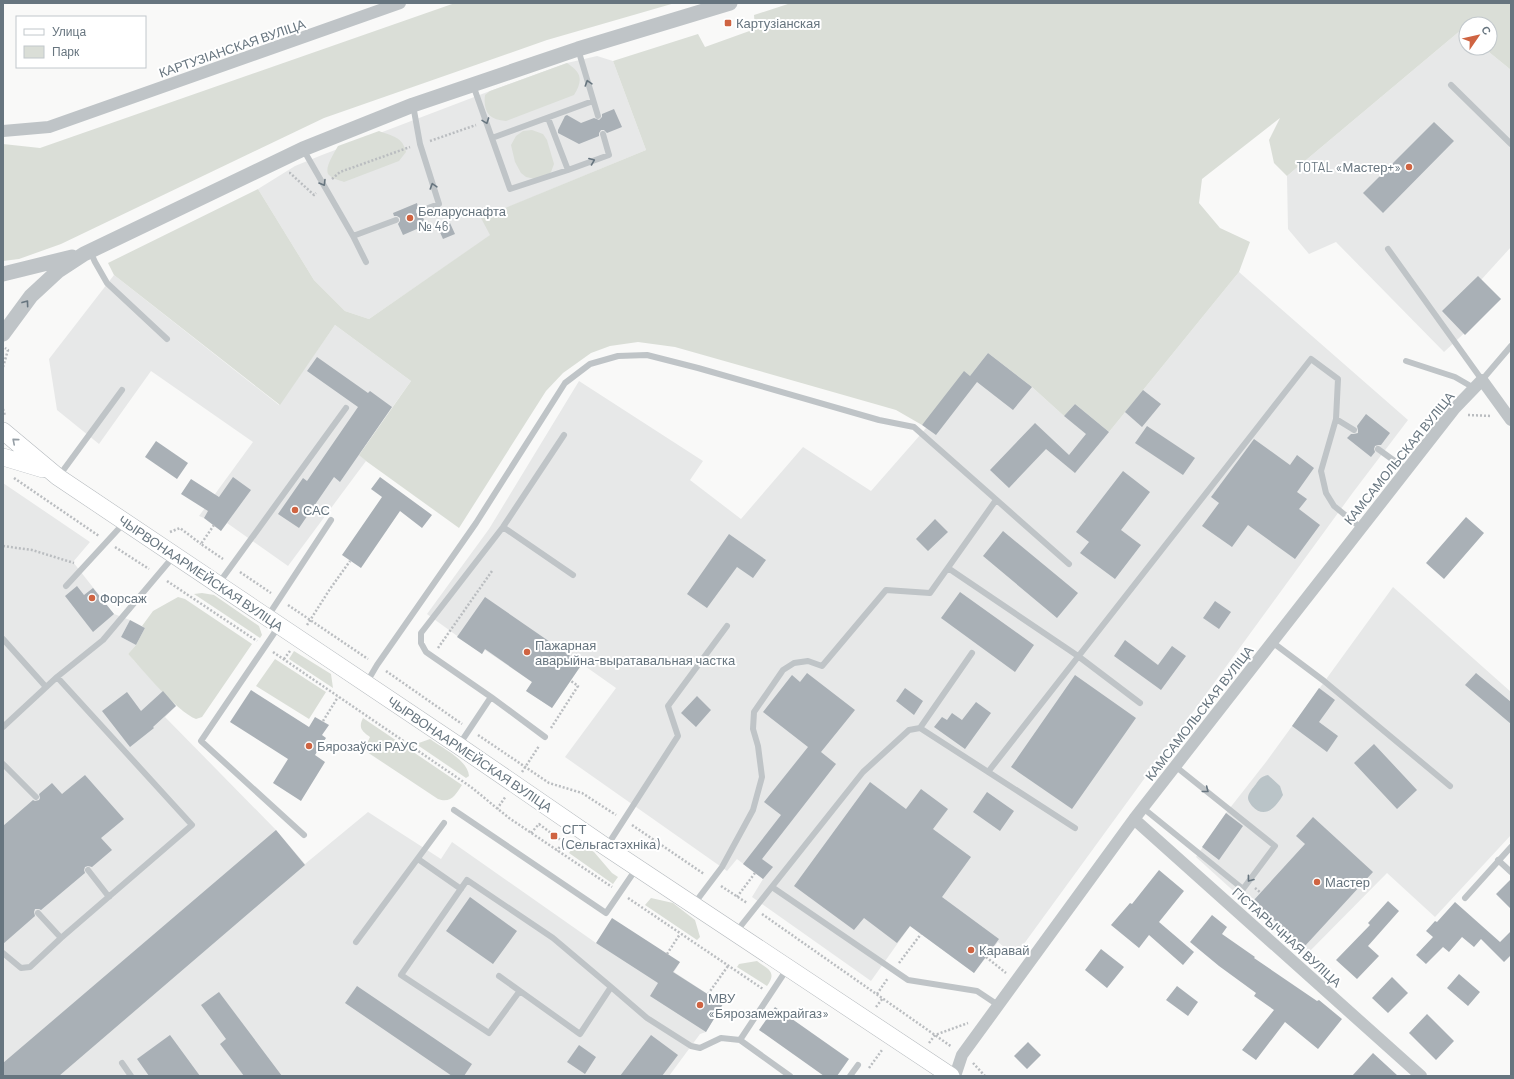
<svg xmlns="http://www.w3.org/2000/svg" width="1514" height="1079" font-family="Barlow,sans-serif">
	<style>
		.built { fill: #e7e8e8 }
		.green { fill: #daded7 }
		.water { fill: #bac4c8 }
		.building { fill: #a9b0b6 }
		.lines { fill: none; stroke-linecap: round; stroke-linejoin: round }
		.secondary-casing { stroke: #b4b9bd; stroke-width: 18 }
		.path { stroke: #babdc0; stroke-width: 2.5; stroke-dasharray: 2 2; stroke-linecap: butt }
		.service { stroke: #bfc4c7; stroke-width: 6 }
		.minor { stroke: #bfc4c7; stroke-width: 12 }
		.tertiary { stroke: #bfc4c7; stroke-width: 15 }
		.secondary { stroke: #fff; stroke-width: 17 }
		.oneway { stroke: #67757f }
		.oneway2 { stroke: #959ea5 }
		.poi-dot { fill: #cf6442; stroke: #fff; stroke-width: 1.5 }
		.labels { text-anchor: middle; stroke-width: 4; stroke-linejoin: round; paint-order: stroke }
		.poi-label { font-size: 13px; fill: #67757f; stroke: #fff; text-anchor: start }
		.street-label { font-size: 13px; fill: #67757f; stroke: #fff }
	</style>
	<rect width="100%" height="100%" fill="#f9f9f8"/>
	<path class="built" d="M1461,30L1466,34V48H1484L1511,70V247L1481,280L1501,299L1444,352L1336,242L1309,254L1288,229L1287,176Z
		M597,56L613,61L646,150L482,218L491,235L369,319L345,311L314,280L258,189L295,166L322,155L490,91L567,63Z
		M1239,272L1408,420L1354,491L1015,956L998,942L974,973L910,926L871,981L752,897L763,879L737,859L727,871L565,757L616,688L582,664L552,708L526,691L532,682L485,650L482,654L427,614L489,529L579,381L703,461L690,480L741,519L803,447L871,491L921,434L988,353L1032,387L1064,416L1075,404L1109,432Z
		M114,275L279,405L335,325L411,381L359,454L366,461L288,566L227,523L221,531L204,518L199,516L253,442L151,371L99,444L57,410L49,359Z
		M3,483L90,542L73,562L114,614L130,620L121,637L136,645L128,654L176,706L165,717L276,830L305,864L368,812L441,859L452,842L596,943L680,962L674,972L723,1004L706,1032L700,1034L669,1076H3Z
		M1393,587L1511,692V835L1435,917L1387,873L1305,956L1196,857L1226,813L1266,762Z"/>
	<path class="green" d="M455,3H675L547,40L324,118L61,244L19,259L3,261V144L40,148Z
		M791,3H1511V70L1484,48H1490V24H1466V34L1461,30L1287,176L1274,163L1269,140L1280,118L1202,179L1199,203L1220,228L1250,242L1239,272L1109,432L1075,404L1064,416L1032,387L988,353L970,376L922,425L896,410L675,347L638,342L610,346L591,353L563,373L546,391L459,528L366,461L359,455L411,381L335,325L280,405L114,275L108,263L258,189L314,280L345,311L369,319L490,235L481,218L646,150L613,61L698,34L705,47L755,29L754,15Z
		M567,63C582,73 583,80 574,95L506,121C489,120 483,112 485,95L490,91Z
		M532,130L543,134L547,140L554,164L551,172L546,176L535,179L526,177L521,173L515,162L511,145L516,136L523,131Z
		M379,131C392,136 403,137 406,152L399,161L344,182C340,180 332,179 329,175C323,169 335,152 338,146Z
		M202,593L214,595L259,626L262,635L260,638L194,594Z
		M178,597L185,599L252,644L202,717L196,719C176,711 144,671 128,654L136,645L145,628L142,626L153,611Z
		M294,651L331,674L333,688L289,659Z
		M275,659L326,692L309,719L256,686Z
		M363,718L462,785C456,794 451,804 438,799L364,750L370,737C362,731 358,728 363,718Z
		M430,739C442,748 468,760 469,776L466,778L416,744Z
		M577,842L594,852L612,873L618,877L613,884L569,853Z
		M651,898L673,903L695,920L700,937L697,940L645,905Z
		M757,961C769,970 777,972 767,986L737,967L739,964Z"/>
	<path class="water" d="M1268,775L1280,786L1283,795C1276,807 1265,820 1252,806C1250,803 1248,801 1248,798C1248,793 1253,788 1256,784C1259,779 1262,776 1268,775Z"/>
	<path class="building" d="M614,109L622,127L607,133L604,130H601L599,133V136L579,144L558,133V130L565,116L567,115L581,123L594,118L599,120L602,117V114Z
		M1434,122L1454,141L1383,213L1363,193Z
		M417,203L418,207L416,210V213L419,215H422L426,225L403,235L398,224L400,221V218L397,216H394L393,213Z
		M450,223L455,234L443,239L438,228Z
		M1478,276L1501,299L1465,335L1442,311Z
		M988,353L1032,387L1013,410L977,382L936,435L922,425L964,371L970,376Z
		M317,357L368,393L370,391L392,407L340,482L334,477L299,528L278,514L303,478L307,481L358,407L307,371Z
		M1143,390L1161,404L1142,427L1125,412Z
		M1075,404L1109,432L1075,473L1046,449L1009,488L990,470L1035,423L1069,455L1086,434L1064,416Z
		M1366,414L1390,433L1381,445H1378L1375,446L1374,449L1375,452L1371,457L1347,438L1351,434H1354L1358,433V430L1357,426Z
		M1147,426L1195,458L1183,475L1135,443Z
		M1254,439L1290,465L1297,455L1314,468L1297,492L1307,499L1299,509L1320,525L1295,559L1248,525L1232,547L1202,526L1219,503L1211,497Z
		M156,441L188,463L177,479L145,457Z
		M1123,471L1150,492L1121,530L1141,545L1115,579L1080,553L1089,542L1076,532Z
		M233,477L251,490L221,531L204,518L208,511L181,494L191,479L219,497Z
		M380,477L432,515L422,528L400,511L361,568L342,555L382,497L371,489Z
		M1466,517L1484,533L1444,579L1426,563Z
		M935,519L948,532L928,551L916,539Z
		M1003,531L1078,593L1057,618L983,556Z
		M729,534L766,560L753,578L737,567L707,608L687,594Z
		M77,586L84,595L93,588L114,614L93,632L65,596Z
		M960,592L1034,645L1015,672L941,618Z
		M485,597L582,664L552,708L526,691L532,682L485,649L482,654L457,637Z
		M1215,601L1231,612L1219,629L1203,618Z
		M130,620L145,628L136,645L121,637Z
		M1125,640L1158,665L1172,646L1186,656L1161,690L1114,656Z
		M807,673L855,710L821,752L836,764L762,859L773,867L763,879L743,864L781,815L764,802L808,747L763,712L792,675L800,682Z
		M1476,673L1511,702V724L1465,685Z
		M1075,675L1136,718L1072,809L1011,767Z
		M905,688L923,701L914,715L896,701Z
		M1319,688L1335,700L1319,722L1338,736L1327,752L1292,726Z
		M251,690L309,727L315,717L329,725L322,735L326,738L315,755L325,762L301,801L273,783L288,759L230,722Z
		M163,691L176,706L153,727L154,728L130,747L102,711L127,692L141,711Z
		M697,696L711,710L696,727L681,713Z
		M976,702L991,713L965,749L934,727L942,717L947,720L952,713L962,720Z
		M1374,744L1417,790L1397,809L1354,763Z
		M85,775L124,819L101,838L112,850L92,867L88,866L85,867L84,870L85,873L41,910L39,909H35L34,912L35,916L3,944V826L33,800L35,801L39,800L40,798L39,794L52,783L62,794Z
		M870,782L906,809L921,789L948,809L933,829L971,857L942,897L999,939L974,973L910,926L897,943L864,918L854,930L794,886Z
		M987,792L1014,811L1000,831L973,812Z
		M1226,813L1243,826L1219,860L1202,847Z
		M1313,817L1373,872L1304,947L1253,901L1305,844L1296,836Z
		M276,830L305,865L59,1076H3V1063Z
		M1159,870L1184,891L1159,922L1194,952L1183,965L1149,935L1139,948L1111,925L1130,903L1132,904Z
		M1511,879V909L1496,894Z
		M470,897L517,931L493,964L446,931Z
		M1388,901L1399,911L1368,946L1379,956L1357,979L1336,960L1370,925L1368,923Z
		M1455,902L1500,942L1511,931V955L1504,962L1481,939L1474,947L1462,937L1449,952L1443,947L1426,964L1416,955L1433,937L1426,931L1435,921L1437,922Z
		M1212,915L1227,927L1222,934L1255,957L1254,958L1317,1001L1319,1000L1342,1019L1318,1049L1285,1022L1256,1060L1242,1050L1274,1010L1254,996L1256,993L1219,966L1190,942Z
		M612,918L680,962L673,972L723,1004L706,1032L650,996L658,983L596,943Z
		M1101,949L1124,967L1107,988L1085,970Z
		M1459,974L1480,992L1468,1006L1447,988Z
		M1392,977L1408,993L1388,1013L1372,998Z
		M357,986L472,1064L464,1076H452L345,1003Z
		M1177,986L1198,1002L1188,1016L1166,1000Z
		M219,992L282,1076H244L220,1044L226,1039L201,1005Z
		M775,1007L849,1059L837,1076H824L759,1030Z
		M1427,1014L1454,1041L1436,1060L1409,1033Z
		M170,1035L200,1076H149L137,1059Z
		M651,1035L678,1055L662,1076H620Z
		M1028,1042L1041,1055L1027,1069L1014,1056Z
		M579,1045L596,1057L585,1074L567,1062Z
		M1373,1053L1398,1076H1352Z"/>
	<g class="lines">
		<g class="secondary-casing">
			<path id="secondary" d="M3,431L58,477L459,746L606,847L951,1076
				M3,457L43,469"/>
		</g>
		<path class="path" d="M430,141L476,125
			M289,173H290L314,195L316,193
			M332,179L340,172L410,147
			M3,367L8,350L5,348
			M3,409L5,416
			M1468,415L1491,416
			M14,478L99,536
			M214,525L201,544L223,559
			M170,532L180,528L201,544
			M3,546L32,550L74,563
			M115,547L149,569
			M240,572L271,593
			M167,581L257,641
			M288,605L368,659
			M307,625L330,589L350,561
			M438,648L492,571
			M273,652L471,787L509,818L612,887
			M284,659L290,651
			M386,671L462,724
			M323,721L338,697
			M551,728L578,686L571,681
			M478,735L549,783L582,793L616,815
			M522,772L539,746
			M497,809L506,796
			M632,825L704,874
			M531,833L539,824L563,842L557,851
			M721,886L747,903
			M1255,888L1261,893
			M737,897L755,873
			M628,898L763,989
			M762,914L952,1047
			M667,954L680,934
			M986,957L1006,973
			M899,963L921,934
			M708,994L728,966
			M877,994L888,978
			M876,1007L883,998
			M929,1043L935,1035L968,1023
			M973,1063L985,1076
			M869,1068L882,1050"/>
		<path class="service" d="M578,49L598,116
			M473,85L510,189L568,170L609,155L603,134
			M1451,85L1511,144
			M413,105L420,144L439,204L420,211
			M548,118L568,170
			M492,138L593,101
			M303,149L353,236L396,220
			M353,236L366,262
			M1388,249L1482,380L1511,346
			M90,251L95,262L107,283L167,339
			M1406,361L1455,377L1474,388
			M1336,419L1321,471L1326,493L1334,506L1361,528
			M1378,449L1407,470
			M59,476L122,390
			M503,527L573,575
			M948,568L1078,656L1140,703
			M219,583L346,408
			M66,586L124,523
			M268,616L331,520
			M279,626L201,741L304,835
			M3,639L46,687
			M1272,642L1324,681L1450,786
			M367,682L377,665L476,523L565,383L590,364L618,356L647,355L698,368L879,420L914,427L1069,564
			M491,697L545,737
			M3,727L57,677L103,640L173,557
			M920,728L972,653
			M459,745L491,697L426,652L421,643V633L503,527L564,435
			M3,764L36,797
			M988,772L1311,359L1338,379L1336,419L1354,430
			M1143,808L1243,889L1275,846L1175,766
			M454,810L606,913L636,869
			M607,846L678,736L668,706L727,626
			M418,859L461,889
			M1498,860L1511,872
			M88,870L109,897
			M772,887L908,980L977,991L998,1005
			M1465,898L1511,847
			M694,904L722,867L753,810L762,777L758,746L753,729L754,712L783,670L794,663L808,661L822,666L886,590L930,593L996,500
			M38,913L61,938
			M736,932L863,772L909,730L920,728L1075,828
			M356,942L444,823
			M3,953L21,968L30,967L61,938L192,825L57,677
			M787,969L740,1040L790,1076
			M499,976L580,1034L611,987L553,938L467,880L401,975L489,1033L519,992
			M611,987L647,1018L691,1046L700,1048L721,1038L740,1040
			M122,1063L131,1076
			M850,1076L858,1065"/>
		<path class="minor" d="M3,131L49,127L400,3
			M1134,819L1421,1076
			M955,1076L962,1055L1134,819L1455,408L1482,380L1511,420"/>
		<path class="tertiary" d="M3,274L72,257
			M3,334L31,296L58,271L84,254L303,149L413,105L578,49L730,3"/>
		<use href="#secondary" class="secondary"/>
	</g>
	<defs><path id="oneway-chevron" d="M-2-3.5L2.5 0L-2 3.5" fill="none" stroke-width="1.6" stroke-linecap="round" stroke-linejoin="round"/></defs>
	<g class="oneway">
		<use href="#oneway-chevron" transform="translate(588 83) rotate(-107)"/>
		<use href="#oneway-chevron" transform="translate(486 121) rotate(70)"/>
		<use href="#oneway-chevron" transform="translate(592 161) rotate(-21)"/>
		<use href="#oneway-chevron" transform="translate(323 183) rotate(59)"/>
		<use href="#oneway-chevron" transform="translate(433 186) rotate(-107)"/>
		<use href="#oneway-chevron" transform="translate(26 303) rotate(-54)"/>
		<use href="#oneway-chevron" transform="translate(1206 790) rotate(38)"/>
		<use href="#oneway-chevron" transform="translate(1250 879) rotate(127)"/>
	</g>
	<use class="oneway2" href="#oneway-chevron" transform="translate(15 441) rotate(-139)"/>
	<g class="poi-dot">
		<rect x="724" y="19" width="8" height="8" rx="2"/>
		<circle cx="1409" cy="167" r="4"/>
		<circle cx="410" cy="218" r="4"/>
		<circle cx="295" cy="510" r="4"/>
		<circle cx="92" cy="598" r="4"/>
		<circle cx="527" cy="652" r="4"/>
		<circle cx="309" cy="746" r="4"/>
		<rect x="550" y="832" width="8" height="8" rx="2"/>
		<circle cx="1317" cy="882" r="4"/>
		<circle cx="971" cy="950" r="4"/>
		<circle cx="700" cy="1005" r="4"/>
	</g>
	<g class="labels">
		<g class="poi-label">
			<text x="736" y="28">Картузіанская</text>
			<text x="1401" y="172" text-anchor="end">TOTAL «Мастер+»</text>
			<text x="418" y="216">Беларуснафта<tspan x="418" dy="15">№ 46</tspan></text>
			<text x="303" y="515">САС</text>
			<text x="100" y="603">Форсаж</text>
			<text x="535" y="650">Пажарная<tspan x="535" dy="15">аварыйна-выратавальная частка</tspan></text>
			<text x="317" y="751">Бярозаўскі РАУС</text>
			<text x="562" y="834">СГТ<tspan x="562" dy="15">(Сельгастэхніка)</tspan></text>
			<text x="1325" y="887">Мастер</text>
			<text x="979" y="955">Каравай</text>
			<text x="708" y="1003">МВУ<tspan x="708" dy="15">«Бярозамежрайгаз»</tspan></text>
		</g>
		<g class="street-label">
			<text transform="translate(232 48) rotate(-19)" y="5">КАРТУЗІАНСКАЯ ВУЛІЦА</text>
			<text transform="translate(1399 458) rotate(-51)" y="5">КАМСАМОЛЬСКАЯ ВУЛІЦА</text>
			<text transform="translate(201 573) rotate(34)" y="5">ЧЫРВОНААРМЕЙСКАЯ ВУЛІЦА</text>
			<text transform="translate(1199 713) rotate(-52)" y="5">КАМСАМОЛЬСКАЯ ВУЛІЦА</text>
			<text transform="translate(470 754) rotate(34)" y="5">ЧЫРВОНААРМЕЙСКАЯ ВУЛІЦА</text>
			<text transform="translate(1287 937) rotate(42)" y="5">ГІСТАРЫЧНАЯ ВУЛІЦА</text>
		</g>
	</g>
	<rect width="1514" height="1079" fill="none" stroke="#67757f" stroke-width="8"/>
	<rect x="16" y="16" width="130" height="52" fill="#ffffff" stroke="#c2c8cc"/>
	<rect x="24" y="29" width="20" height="6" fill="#ffffff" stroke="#c2c8cc"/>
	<text x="52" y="36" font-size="12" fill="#67757f">Улица</text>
	<rect x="24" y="46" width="20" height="12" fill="#daded7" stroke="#c2c8cc"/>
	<text x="52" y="56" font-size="12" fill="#67757f">Парк</text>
	<g transform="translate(1478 36) rotate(56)"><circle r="19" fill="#ffffff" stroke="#c2c8cc"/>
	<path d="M0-3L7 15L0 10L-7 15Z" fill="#cf6442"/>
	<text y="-6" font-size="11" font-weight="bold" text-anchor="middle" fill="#67757f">С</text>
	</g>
</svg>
